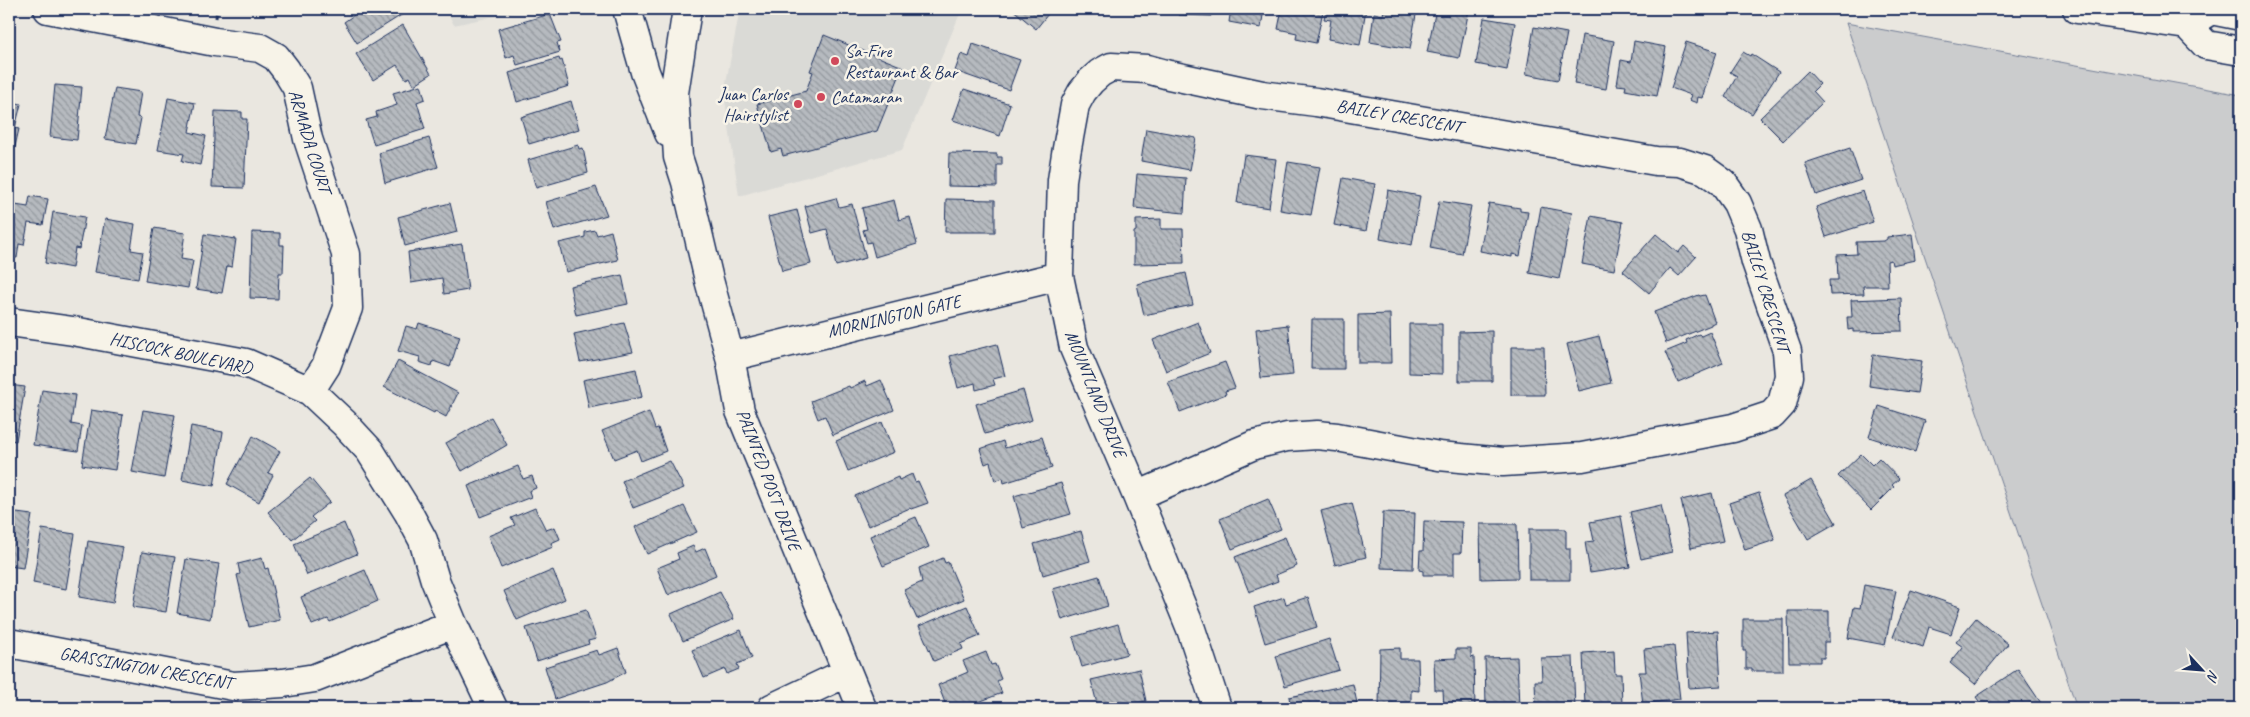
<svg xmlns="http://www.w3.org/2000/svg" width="2250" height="717" font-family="Caveat,sans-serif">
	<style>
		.built { fill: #dadad6 }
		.green { fill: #cbcccd; stroke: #737e96 }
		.building { fill: url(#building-back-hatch); stroke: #1b2f5e }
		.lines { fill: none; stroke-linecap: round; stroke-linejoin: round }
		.minor-casing { stroke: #1b2f5e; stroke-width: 31 }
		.major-casing { stroke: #1b2f5e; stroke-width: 31 }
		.path { stroke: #1b2f5e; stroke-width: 3; stroke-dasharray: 4 4; stroke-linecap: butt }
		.minor { stroke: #f7f3e8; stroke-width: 28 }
		.major { stroke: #f7f3e8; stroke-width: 28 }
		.poi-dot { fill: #d1495b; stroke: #f7f3e8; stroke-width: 2 }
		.labels { text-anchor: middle; stroke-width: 5; stroke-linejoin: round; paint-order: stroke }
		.poi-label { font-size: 18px; fill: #1b2f5e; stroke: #f7f3e8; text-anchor: start }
		.street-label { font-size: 18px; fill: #1b2f5e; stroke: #f7f3e8 }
	</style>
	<defs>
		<pattern id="building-back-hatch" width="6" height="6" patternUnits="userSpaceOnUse" patternTransform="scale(1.25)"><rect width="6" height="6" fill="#b6babf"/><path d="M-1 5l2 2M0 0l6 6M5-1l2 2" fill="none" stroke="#93989e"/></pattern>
	</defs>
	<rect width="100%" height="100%" fill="#eae7e0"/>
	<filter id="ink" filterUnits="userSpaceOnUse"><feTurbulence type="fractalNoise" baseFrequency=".02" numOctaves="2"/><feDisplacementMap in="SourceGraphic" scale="10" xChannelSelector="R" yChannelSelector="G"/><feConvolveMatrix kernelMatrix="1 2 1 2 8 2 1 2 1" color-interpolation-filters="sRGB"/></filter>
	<g filter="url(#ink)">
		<path class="built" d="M446,9H529L454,25Z
			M740,9H962L902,150L739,196L724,93Z"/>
		<path class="green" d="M1846,23L2241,95V708H2077Z"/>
		<path class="building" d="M399,9L403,14L357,43L344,22L354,15L351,9Z
			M1012,9H1052L1036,29Z
			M1180,9H1212L1211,16L1179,15Z
			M1231,9H1264L1261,28L1229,22Z
			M1282,9H1314L1323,11L1316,43L1296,39L1297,33L1278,29Z
			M1326,9H1366L1360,45L1328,39L1331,20L1324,19Z
			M1384,9H1417L1410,49L1370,42L1374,13L1383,15Z
			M1436,9L1469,10L1459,58L1427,52Z
			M550,14L561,42L557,43L560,52L517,65L514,55L506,58L498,29Z
			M1484,18L1515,23L1507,70L1476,64Z
			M403,25L431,74L414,85L410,77L406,79L397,65L373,80L356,54Z
			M1534,27L1567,33L1558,80L1526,74Z
			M824,35L903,67L877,131L783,156L781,149L771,152L757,104L806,91L813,72L810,71Z
			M1582,35L1614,41L1606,89L1574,84Z
			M1634,41L1666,47L1657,96L1625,90L1626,86L1617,85L1621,60L1631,62Z
			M1686,42L1717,52L1702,98L1698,97L1697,103L1689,100L1691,95L1671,88Z
			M973,44L1020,60L1009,90L955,71L961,54L969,57Z
			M1743,52L1750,56L1751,54L1779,72L1752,114L1725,97L1737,76L1730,72Z
			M559,58L560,61L562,60L569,86L517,102L509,73Z
			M1808,71L1820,84L1813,91L1823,102L1783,141L1760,118Z
			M55,85L82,87L77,140L50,137Z
			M421,85L425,99L417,102L425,129L374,145L366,120L377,117L376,112L397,105L393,93Z
			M115,88L141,92L137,117L141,118L136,144L105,139Z
			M964,89L1010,104L1000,136L953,120Z
			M168,98L195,103L189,132L206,136L200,165L182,161L184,154L158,150Z
			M9,101L21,104L15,128L19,129L13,155L9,154Z
			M571,101L579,129L529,144L521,117Z
			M215,111L242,112V119H247L244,188L212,187Z
			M1146,129L1196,138L1190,170L1141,161Z
			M429,138L438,167L385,183L379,153Z
			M578,145L579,149L583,148L588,173L536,188L528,160Z
			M1850,148L1861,180L1816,195L1805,163Z
			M949,153L997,154V157H1002V165H997V187L948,186Z
			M1244,155L1276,159L1269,208L1237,203Z
			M1288,162L1320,167L1311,215L1280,210Z
			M1137,174L1186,178L1184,213L1134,208Z
			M1343,178L1375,184L1366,231L1334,225Z
			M596,187L607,215L554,230L546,202Z
			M1388,190L1420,196L1412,245L1380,239Z
			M1863,191L1873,222L1826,237L1816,207Z
			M30,196L48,199L43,225L28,223L24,245L19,244L17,258L9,257V204L28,207Z
			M836,198L839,207L852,204L866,258L836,266L827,229L812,233L805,206Z
			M946,199L995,200V232H945Z
			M894,200L899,220L910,217L917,244L875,257L871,242L867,243L863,230L867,229L862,208Z
			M1439,201L1471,206L1462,254L1430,248Z
			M450,203L457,232L405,246L398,217Z
			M1489,203L1520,208V211L1528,212L1520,256L1512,254V257L1480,251Z
			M1541,207L1572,213L1559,279L1529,273Z
			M797,210L811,264L782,271L768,217Z
			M53,212L85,217L79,249L75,248L72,268L45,263Z
			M1591,216L1623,222L1614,270L1582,264Z
			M105,219L135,224L131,250L143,252L138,279L95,272Z
			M1161,219V229H1183L1184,263L1134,264V232L1136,231V220Z
			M154,228L185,233L181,259L193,261L188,288L145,281Z
			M595,230L597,235L611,231L618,260L566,272L559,243L585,237V232Z
			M252,232L280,233V245H284L283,273H279L278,299L250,298Z
			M204,234L236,239L232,267L227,266L222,293L196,289Z
			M1656,234L1678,253L1684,246L1696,257L1679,276L1670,268L1649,293L1623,271Z
			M1912,234L1915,260L1892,265L1891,260L1887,261L1888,286H1863L1864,294L1830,295L1829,280H1838L1837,255L1857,254L1856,242L1884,241L1887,239V237Z
			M462,244L468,290L444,294L442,278L411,283L408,252Z
			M1186,273L1193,305L1144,315L1137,284Z
			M622,275L628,304L576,315L570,286Z
			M1699,295L1700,296L1705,295L1715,322L1711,324V325L1666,343L1654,312Z
			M1901,298L1902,331L1853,332V329L1848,330L1847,317H1852L1851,300Z
			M1390,314L1391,363H1358V315Z
			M1312,319H1344V369H1311Z
			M1198,322L1210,353L1166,371L1153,340Z
			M419,323L460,336L450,367L433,361L432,366L419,362L420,357L398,351L406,326L417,329Z
			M624,323L633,352L580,362L574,334Z
			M1409,324H1442V374L1409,373Z
			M1288,325L1293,375L1261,378L1256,329Z
			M1492,331V381H1459V332Z
			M1710,332L1723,363L1678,382L1665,352L1687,343L1686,340L1699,334L1701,336Z
			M1599,336L1611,383L1579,391L1567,344Z
			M997,344L1005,376L993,379L995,385L976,390L975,383L958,388L950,356Z
			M1511,347H1544L1545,395H1511Z
			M1873,354L1922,361L1917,393L1869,386Z
			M398,361L458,393L446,417L435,411L434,413L384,387Z
			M1225,362L1235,388L1225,391L1226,394L1180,412L1168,382Z
			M636,369L642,397L589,408L583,380Z
			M881,380L894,410L833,435L825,416L818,419L811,401L849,386L850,388L865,381L867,386Z
			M9,385L25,387L16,441L9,440Z
			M42,390L75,395L71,424L82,426L78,451L33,445Z
			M1023,390L1032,420L985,434L976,404Z
			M1879,406L1925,421L1915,452L1869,437Z
			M91,410L123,415L115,470L82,465Z
			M143,410L175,415L164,478L132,472Z
			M649,412L655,429L658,428L666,451L641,461L637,450L614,459L602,431Z
			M491,417L507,445L462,471L446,443Z
			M882,422L894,452L848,471L836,441Z
			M191,426L223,432L214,486L182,480Z
			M253,436L280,451L268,473L273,475L259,502L227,484Z
			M1042,437L1052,468L1004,483L1003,478L995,481L990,462L985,464L980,449L1003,441L1005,448Z
			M1861,454L1872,465L1879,458L1899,479L1892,485L1894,487L1871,510L1838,476Z
			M670,461L684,488L633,508L622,481Z
			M518,466L523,479L532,476L536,488L529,491L531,497L480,517L468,486Z
			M912,474L915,482L918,481L928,503L911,509L910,508L868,526L855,496L898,477L899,480Z
			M310,478L330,502L311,517L315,521L292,540L268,512Z
			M1811,480L1836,523L1808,539L1783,496Z
			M1061,483L1071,514L1023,528L1014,496Z
			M1712,493L1723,541L1691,548L1681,500Z
			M1759,493L1775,540L1745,550L1729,503Z
			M1268,499L1281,529L1232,549L1220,519Z
			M1352,503L1366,557L1335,565L1321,511Z
			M1661,505L1672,552L1641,559L1630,512Z
			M684,506L697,532L647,554L635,527Z
			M535,508L546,530L555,527L560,539L551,543L553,547L501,568L488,536L515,525L511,518Z
			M9,512L32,515L23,568L9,566Z
			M1383,512L1415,513L1413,569L1381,568Z
			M1621,516L1630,567L1590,573L1585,542L1594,541L1590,522Z
			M916,517L929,547L883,566L870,536Z
			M1424,521L1462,522L1461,553H1454V575H1423V571L1419,570L1420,551H1423Z
			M344,523L357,554L307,575L294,544Z
			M1480,524H1517L1518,578L1481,579Z
			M42,529L75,534L66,589L33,583Z
			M1529,529H1566V548H1570V580H1529Z
			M1081,531L1090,561L1043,575L1034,544Z
			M1285,537L1297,566L1276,575L1278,581L1249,592L1235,557Z
			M88,541L123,547L113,603L79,597Z
			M693,546L696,552L705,548L716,575L668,595L657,568L679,559L677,553Z
			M142,552L175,557L166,612L133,607Z
			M262,558L265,569L268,568L280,620L249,627L237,575L240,574L238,564Z
			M943,558L945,563L948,562L964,599L917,619L904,590L922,582L919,568Z
			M186,559L219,564L210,619L177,613Z
			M365,570L378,601L330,622L328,619L312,625L301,597Z
			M553,570L565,599L517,620L504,591Z
			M1099,576L1108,606L1062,620L1053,589Z
			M1864,585L1896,591L1885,645L1848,638L1854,607L1860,608Z
			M1911,590L1960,607L1951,634L1929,627L1923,647L1893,637Z
			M720,592L734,619L683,641L671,614Z
			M1284,597L1286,604L1308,597L1317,627L1265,643L1254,607Z
			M967,606L980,636L961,644L963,649L934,661L919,626Z
			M586,610L596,639L588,641L589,644L537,661L526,628Z
			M1788,611H1829V642H1824V658H1820V662H1789Z
			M1976,618L2008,644L1975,684L1950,663L1963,647L1956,642Z
			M1743,619H1783V671H1752V669H1746V651H1743Z
			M1118,624L1127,654L1082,667L1073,637Z
			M741,630L752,658L737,664L739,669L727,674L725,669L704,678L692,650Z
			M1718,631L1721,686L1689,688L1686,633Z
			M1329,639L1339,670L1285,686L1276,656Z
			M1674,646L1680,699L1643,704L1639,672H1646L1644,649Z
			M618,648L626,672L607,682L555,699L545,667L597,650L599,655Z
			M1400,648V659H1418L1419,691L1411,690V708H1379L1380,649Z
			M1456,649H1471V658L1474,657L1475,708H1444L1443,690H1435L1434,659L1456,658Z
			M1614,651L1615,674H1621L1622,706L1585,707L1583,653Z
			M986,652L991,665L995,664L1001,679L997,681L1002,693L963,708H947L938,685L968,672L963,661Z
			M1517,657L1519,708H1486L1485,658Z
			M1573,657L1575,708H1536L1535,681H1542L1541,658Z
			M1139,669L1146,701L1115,708H1098L1091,680Z
			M2018,669L2041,703L2034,708H1984L1976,697Z
			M1353,684L1358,708H1291L1289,697Z
			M413,700L416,708H386L393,706L394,708Z"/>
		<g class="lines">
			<g class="minor-casing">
				<path id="minor" d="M48,9L215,42L260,48L276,57L286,70L297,88L308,139L346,254L348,308L326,366L310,391
					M627,9L645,72L669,133
					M687,9L674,93L678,157L686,182L709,280L730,357L740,411L862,708
					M9,322L73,331L246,363L310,391L344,423L370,451L408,512L423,540L435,580L453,624L493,708
					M730,357L1059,276
					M1137,496L1254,445L1287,437L1317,435L1337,437L1439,456L1503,462L1582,457L1733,428L1772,415L1782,404L1789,376L1787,351L1756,262L1748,229L1737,203L1723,183L1705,170L1680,162L1656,161L1316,102L1262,95L1169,75L1147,69L1111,67L1100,73L1091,81L1082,92L1075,105L1066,154L1062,180L1059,276L1074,348L1137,496L1191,629L1217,708
					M9,643L233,686L283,683L315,678L453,624
					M772,708L846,673"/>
			</g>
			<g class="major-casing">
				<path id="major" d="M2077,9L2187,25L2206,45L2241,51
					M2187,25L2211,10L2241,16"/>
			</g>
			<path class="path" d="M216,18L217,9"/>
			<use href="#minor" class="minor"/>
			<use href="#major" class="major"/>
		</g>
	</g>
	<g class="poi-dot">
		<circle cx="835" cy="61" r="5"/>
		<circle cx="821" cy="97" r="5"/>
		<circle cx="798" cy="104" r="5"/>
	</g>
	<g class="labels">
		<g class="poi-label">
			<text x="845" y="57">Sa-Fire<tspan x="845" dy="21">Restaurant &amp; Bar</tspan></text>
			<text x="788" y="100" text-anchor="end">Juan Carlos<tspan x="788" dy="21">Hairstylist</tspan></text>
			<text x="831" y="103">Catamaran</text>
		</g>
		<g class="street-label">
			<text transform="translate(1399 116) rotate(10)" y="6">BAILEY CRESCENT</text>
			<text transform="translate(310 141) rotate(73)" y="6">ARMADA COURT</text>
			<text transform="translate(1766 291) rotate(73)" y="6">BAILEY CRESCENT</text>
			<text transform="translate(894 316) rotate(-13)" y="6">MORNINGTON GATE</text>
			<text transform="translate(181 353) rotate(12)" y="6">HISCOCK BOULEVARD</text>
			<text transform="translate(1096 394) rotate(68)" y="6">MOUNTLAND DRIVE</text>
			<text transform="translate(769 480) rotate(69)" y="6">PAINTED POST DRIVE</text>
			<text transform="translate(146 668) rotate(10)" y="6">GRASSINGTON CRESCENT</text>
		</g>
	</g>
	<rect width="2250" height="717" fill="none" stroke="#f7f3e8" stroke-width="30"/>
	<rect x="15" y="15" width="2220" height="687" fill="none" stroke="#1b2f5e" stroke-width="2" filter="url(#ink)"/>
	<g transform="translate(2202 670) rotate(116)" stroke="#f7f3e8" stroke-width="4" paint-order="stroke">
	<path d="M0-4L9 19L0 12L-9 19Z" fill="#1b2f5e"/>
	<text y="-8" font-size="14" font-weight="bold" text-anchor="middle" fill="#1b2f5e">N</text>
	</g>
</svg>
